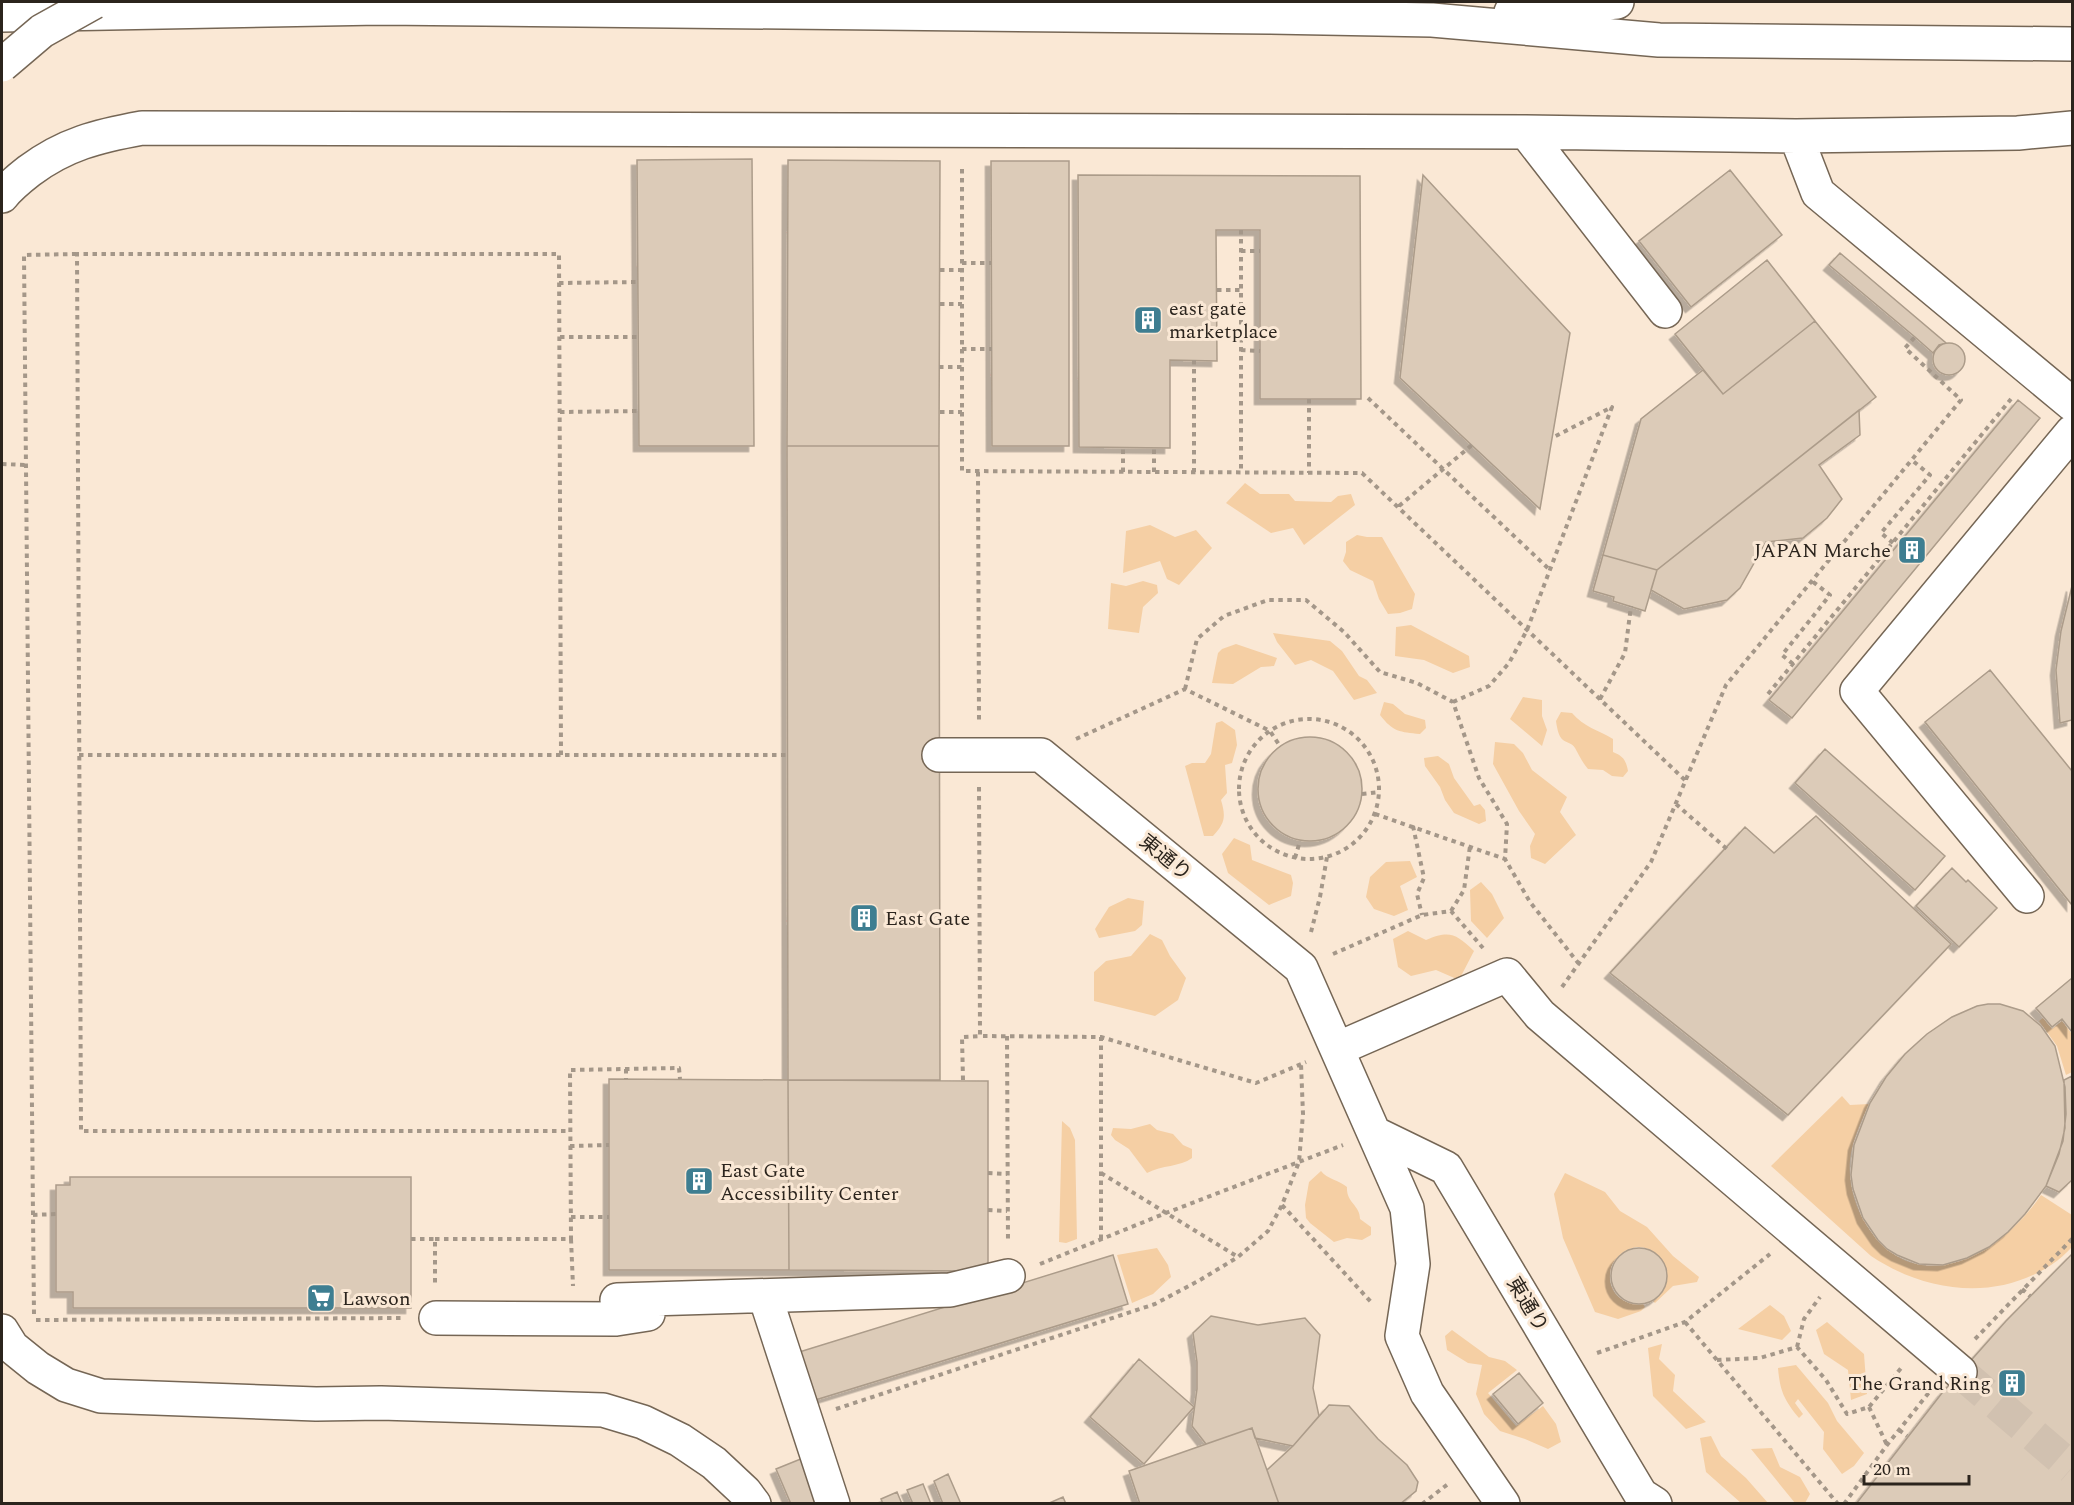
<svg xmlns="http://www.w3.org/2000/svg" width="2074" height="1505" font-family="Spectral,'Noto Sans JP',serif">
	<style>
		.green { fill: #f5cfa4 }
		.building { fill: #dccbb8; stroke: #ac9c8a; stroke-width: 1.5; filter: url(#shadow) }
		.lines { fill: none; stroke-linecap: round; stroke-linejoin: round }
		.minor-tunnel { stroke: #d1c1b0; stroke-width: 33; stroke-dasharray: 33 16; stroke-linecap: butt }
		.minor-casing { stroke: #756655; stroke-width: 36 }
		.path { stroke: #a49789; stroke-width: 4; stroke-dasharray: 4.5 4.5; stroke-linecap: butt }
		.minor { stroke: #fff; stroke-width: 33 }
		.minor-bridge-casing { stroke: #756655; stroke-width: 36; stroke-linecap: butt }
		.minor-bridge { stroke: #fff; stroke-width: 33 }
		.labels { text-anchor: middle; stroke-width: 6; stroke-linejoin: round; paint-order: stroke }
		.poi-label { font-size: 20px; fill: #2b241d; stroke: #fae8d5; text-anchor: start }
		.street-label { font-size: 20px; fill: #2b241d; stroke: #fae8d5 }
	</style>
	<defs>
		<filter id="shadow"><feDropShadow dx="-5.5" dy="5.5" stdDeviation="0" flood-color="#0004"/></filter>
	</defs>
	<rect width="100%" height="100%" fill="#fae8d5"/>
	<path class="green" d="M1245,483L1260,494H1289L1295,501L1331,502L1338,496L1351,494L1355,505L1304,545L1293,528L1271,533L1226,503Z
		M1150,525L1175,537L1196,530L1212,548L1179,585L1167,579L1160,561L1123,573L1126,531Z
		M1357,535L1367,537H1382L1415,594L1412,609L1400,613L1388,614L1379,599L1373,581L1350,570L1343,561L1346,552V542Z
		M1143,581L1157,585L1158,593L1143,607L1139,633L1108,629L1111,583L1126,586Z
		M1411,625L1469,656L1470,667L1453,673L1424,660L1395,656L1396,627Z
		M1273,633L1330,641L1342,651L1359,676L1367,680L1377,693L1354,700L1333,671L1311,660L1295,665L1277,642Z
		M1236,644L1277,658L1274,666L1261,667L1233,684L1212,683L1218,653L1222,649Z
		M1523,697L1542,700V716L1547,730L1542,746L1510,719Z
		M1384,702L1393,704L1405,714L1425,720L1426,728L1420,734C1400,732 1393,732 1380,715Z
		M1561,712L1572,713C1584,727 1598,730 1613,739V752C1623,756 1626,760 1628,771L1623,777L1612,776L1603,770L1588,769C1582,762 1579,755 1575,748C1572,743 1567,743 1563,740C1558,736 1557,727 1556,721Z
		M1222,721L1235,730L1237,745L1232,763L1225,765L1227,793L1221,800C1226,817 1225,823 1213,836H1204L1185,766L1192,763H1205L1211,754L1216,723Z
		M1495,742L1514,744L1523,753L1532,770L1567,797L1560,812L1576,835L1545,864L1531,858L1530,846L1535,834L1519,811L1493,764Z
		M1438,756L1449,764L1454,778L1474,806L1480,804L1485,810L1486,821L1479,824L1454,813L1445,800L1440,787L1425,766L1424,758Z
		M1234,838L1250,845L1252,860L1291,875L1293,883L1291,896L1269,905L1228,873L1222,854Z
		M1410,861L1417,877L1400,886L1408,910L1394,916L1374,909L1366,897L1370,877L1386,862Z
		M1481,882L1492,894L1504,918L1487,938L1471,921L1470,890Z
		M1128,898L1144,901L1142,925L1135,931L1099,938L1095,929L1109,907Z
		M1408,931L1426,940C1450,930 1456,934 1474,951L1459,980L1436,970L1411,976L1398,967L1393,939Z
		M1150,934L1162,940L1170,956L1186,978L1178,1000L1155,1016L1094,1001V972L1106,961L1131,956Z
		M2043,1018L2052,1029L2062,1021L2072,1034V1072L2066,1075L2057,1046L2039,1021Z
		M1842,1096L1850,1105L1869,1104C1861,1122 1852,1140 1850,1160C1848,1183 1855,1207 1867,1226C1917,1304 2002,1253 2041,1195L2072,1215V1247C2066,1253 2059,1260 2051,1265C1995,1302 1925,1292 1871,1256L1771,1166Z
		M1062,1121L1070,1128L1075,1140L1077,1239L1066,1243L1059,1242Z
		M1150,1124L1157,1130L1173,1134L1183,1145L1192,1149V1158C1180,1167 1162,1165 1147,1173L1129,1149L1115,1140L1111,1135L1113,1128L1131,1129Z
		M1321,1171C1327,1179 1339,1180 1347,1187C1346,1203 1360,1205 1360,1219L1371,1227V1235L1362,1240L1347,1238L1334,1242L1310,1223L1306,1218L1305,1205L1309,1182Z
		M1565,1173L1605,1192L1620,1211L1647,1227L1673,1256L1699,1277L1697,1282L1673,1286L1655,1303L1653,1301C1688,1277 1650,1229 1621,1254C1615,1259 1610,1266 1610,1274C1608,1294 1625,1306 1643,1304L1645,1307L1641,1311L1618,1319L1595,1312L1563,1238L1554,1194Z
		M1157,1248L1168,1265L1171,1277L1153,1294L1132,1303L1117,1255Z
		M1770,1305L1784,1316L1791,1331L1782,1340L1738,1329Z
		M1827,1322L1864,1354L1867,1394L1851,1400L1848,1370L1824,1354L1816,1330Z
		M1452,1330L1489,1357L1505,1361L1517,1370L1488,1393L1516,1426L1543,1406L1556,1424L1561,1442L1548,1449L1525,1439L1500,1431L1484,1414L1476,1394L1482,1365L1468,1363L1447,1350L1445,1336Z
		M1662,1344L1659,1359L1675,1375L1673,1391L1706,1422L1686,1429L1653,1396L1648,1348Z
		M1796,1365L1828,1403L1837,1421L1864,1453L1854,1466L1842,1474L1823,1449L1824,1432L1798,1399L1795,1403L1803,1414L1799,1418C1784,1400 1780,1391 1778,1368Z
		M1711,1436L1721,1456L1746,1478L1768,1503H1741L1706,1472L1700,1438Z
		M1772,1448L1780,1467L1800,1477L1810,1494L1805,1503H1795L1751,1449Z"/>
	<path class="building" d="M752,159L754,446H639L637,160Z
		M788,160L940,161L939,446H787Z
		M991,161H1069V446H992Z
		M1730,170L1782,235L1691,307L1639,241Z
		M1078,175L1360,176L1361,399H1260V230H1216L1217,361L1170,360V448L1079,447Z
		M1423,175L1570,333L1540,509L1400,378Z
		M1840,253L1946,343L1939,345L1933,353L1915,337L1829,265Z
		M1767,260L1815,321L1723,394L1675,334Z
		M1815,321L1876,397L1657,570L1603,555L1641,419L1703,370L1723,394Z
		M1933 359a16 16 0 1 1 32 0a16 16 0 1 1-32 0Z
		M2018,400L2040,418L1792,718L1769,700Z
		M1859,410L1860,435L1819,465L1842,499L1827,518L1803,538L1766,542L1740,588L1727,600L1684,609L1651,590L1657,570Z
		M787,446H939L940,1080H788Z
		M1603,555L1657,570L1645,611L1613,601L1614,597L1593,591Z
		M2072,586V720L2060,723L2056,670L2061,631Z
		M1990,670L2072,771V905L1925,722Z
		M1258 789a52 52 0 1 1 104 0a52 52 0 1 1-104 0Z
		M1825,749L1945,856L1915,890L1795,783Z
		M1816,816L1951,944L1788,1115L1610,973L1745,827L1774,853Z
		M1952,868L1966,882L1968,880L1997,908L1959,947L1916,906Z
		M2072,978V1032L2062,1019L2052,1027L2036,1008Z
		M1988,1004H2000L2023,1011L2041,1026L2055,1046L2065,1087L2066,1114L2063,1141L2046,1186L2025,1214L2008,1232L1989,1247L1967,1258L1943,1265L1919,1264L1897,1255L1887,1249L1878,1240L1863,1218L1853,1189L1851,1175L1854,1145L1870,1103L1886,1077L1905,1054L1927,1034L1952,1017L1977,1006Z
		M2072,1076V1180L2059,1192L2046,1186L2059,1154L2065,1128L2064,1080Z
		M609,1079L788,1080L789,1270H609Z
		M788,1080L988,1081V1271L789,1270Z
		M70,1177H411V1308H73V1292H56V1185H70Z
		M1611 1276a28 28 0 1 1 56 0a28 28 0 1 1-56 0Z
		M2072,1254V1504H1856L1942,1393L2006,1321Z
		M1113,1255L1128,1304L812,1401L796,1353Z
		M1211,1316L1258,1325L1305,1318L1320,1335L1313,1388L1319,1416L1293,1446L1255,1438L1252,1428L1206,1444L1192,1426L1197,1389V1362L1193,1333Z
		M1139,1359L1194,1407L1144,1464L1090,1417Z
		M1519,1373L1543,1403L1518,1424L1493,1394Z
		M1329,1405L1349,1406L1378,1439L1407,1465L1418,1482L1416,1491L1400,1504H1279L1267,1470L1293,1446Z
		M1252,1428L1279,1504H1140L1129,1471Z
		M808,1456L828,1504H791L776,1469Z
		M948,1474L961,1504H943L934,1481Z
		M923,1484L931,1504H913L907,1490Z
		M897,1492L902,1504H883L881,1499Z
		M1063,1497L1066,1504H1047Z"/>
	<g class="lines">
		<path class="minor-tunnel" d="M1960,1372L2072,1468"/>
		<g class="minor-casing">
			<path id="minor" d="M1511,12L1617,2
				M2,15L380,8L1269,17L1432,20L1659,40L2072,44
				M1526,132L1665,311
				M1796,136L1818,193L2072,404
				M2,196C9,187 20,178 29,171C65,144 98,136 142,128L1526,132L1796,136L2018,133L2072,128
				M939,755H1041L1301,968L1407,1208L1413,1264L1402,1336L1427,1393L1503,1504
				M2027,896L1857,691L2072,432
				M1337,1049L1507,975L1540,1015L1960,1372
				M1374,1133L1446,1168L1641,1495L1655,1504
				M765,1296L833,1504
				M617,1300L950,1290L1008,1276
				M436,1318L616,1319L648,1314
				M2,1331L12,1347L38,1368L66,1385L101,1396L316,1404L381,1403L603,1410L643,1422L680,1440L714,1463L745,1492L754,1504"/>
		</g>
		<path class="path" d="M962,169V471L1362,473L1686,781
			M1241,230V472
			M1241,251H1260
			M962,263H991
			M940,270H962
			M559,283L638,282
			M1217,290H1241
			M940,304H962
			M560,337H638
			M962,349H992
			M1241,350L1260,351
			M1194,360V472
			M939,367H962
			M1368,398L1551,571
			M1309,399V473
			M560,412L639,411
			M940,412H962
			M2,464L26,465
			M978,472L979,720
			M1123,472V447
			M1154,472V447
			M1399,506L1472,445
			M1893,543L1881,533L1930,475L1913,461
			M1793,664L1782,655L1830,595L1812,581
			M1185,689L1197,639L1224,616L1268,600H1306L1344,632L1380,672L1417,683L1453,702L1479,778L1507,824L1505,859L1530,902L1579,964
			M1768,694L2011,399
			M1600,699L1625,653L1631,606
			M1453,702L1489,686L1509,663L1527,630L1612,407L1552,438
			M1239 789a70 70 0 1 1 140 0a70 70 0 1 1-140 0Z
			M1076,739L1185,689L1270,731L1280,746
			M79,755H788
			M561,755L559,254H77L81,1131H570
			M979,787L980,1036L1101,1037L1256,1083L1306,1062
			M1362,794L1379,792
			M1676,804L1727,849
			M1375,814L1505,859
			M1413,826L1424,878L1417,894L1422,915
			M1295,858L1300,841
			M1451,911L1464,890L1470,846
			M1311,932L1320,897L1327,857
			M1333,954L1422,915L1451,911L1483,948
			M1562,987L1651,862L1726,685L1961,400L1905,348L1915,337
			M1007,1036L1008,1243
			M626,1069V1079
			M963,1080L962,1037L980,1036
			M570,1146L609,1145
			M988,1173L1007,1174
			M1101,1173L1238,1257
			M1282,1205L1371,1302
			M988,1210L1007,1211
			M33,1215L24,255L77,254
			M571,1217H609
			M411,1239H435V1285
			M435,1239H571L570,1070L679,1068L680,1079
			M571,1239L573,1286
			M1101,1239V1037
			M1040,1264L1166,1213L1343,1145
			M2022,1289L2030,1296
			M34,1314L33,1215L56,1214
			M36,1320L404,1318
			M1685,1322L1838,1504
			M1975,1339L2072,1239
			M1797,1347L1804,1319L1820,1297
			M1597,1353L1685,1322L1770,1254
			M1717,1360L1760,1358L1797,1347L1826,1380L1847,1414L1869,1407L1902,1367
			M1869,1407L1887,1445
			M836,1409L1155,1304L1200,1280L1238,1257L1268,1231L1282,1205L1299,1162L1303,1114L1301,1064
			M1899,1430L1907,1436
			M1422,1504L1448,1484
			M1844,1504L1887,1445L1931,1390"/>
		<use href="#minor" class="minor"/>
		<g class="minor-bridge-casing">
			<path id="minor-bridge" d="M2,65L42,31L94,2"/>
		</g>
		<use href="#minor-bridge" class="minor-bridge"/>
	</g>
	<defs>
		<g id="building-square" transform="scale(1.5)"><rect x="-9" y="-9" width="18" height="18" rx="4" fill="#3e7e91" stroke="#fae8d5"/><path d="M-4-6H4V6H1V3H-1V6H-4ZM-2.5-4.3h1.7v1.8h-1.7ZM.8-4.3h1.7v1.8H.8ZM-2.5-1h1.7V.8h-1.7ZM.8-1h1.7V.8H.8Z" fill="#fff"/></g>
		<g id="supermarket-square" transform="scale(1.5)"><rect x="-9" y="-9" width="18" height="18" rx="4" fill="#3e7e91" stroke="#fae8d5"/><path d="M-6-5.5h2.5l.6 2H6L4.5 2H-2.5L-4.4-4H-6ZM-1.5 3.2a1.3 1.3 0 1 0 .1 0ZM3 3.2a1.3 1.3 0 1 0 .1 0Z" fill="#fff"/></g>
	</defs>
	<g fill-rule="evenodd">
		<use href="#building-square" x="1148" y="320"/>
		<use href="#building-square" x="1912" y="550"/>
		<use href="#building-square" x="864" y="918"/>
		<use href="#building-square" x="699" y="1181"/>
		<use href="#supermarket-square" x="321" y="1298"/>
		<use href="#building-square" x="2012" y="1383"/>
	</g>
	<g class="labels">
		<g class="poi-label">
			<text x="1169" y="315">east gate<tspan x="1169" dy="23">marketplace</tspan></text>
			<text x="1891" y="557" text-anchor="end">JAPAN Marche</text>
			<text x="885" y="925">East Gate</text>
			<text x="720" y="1177">East Gate<tspan x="720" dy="23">Accessibility Center</tspan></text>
			<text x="342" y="1305">Lawson</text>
			<text x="1991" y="1390" text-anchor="end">The Grand Ring</text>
		</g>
		<g class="street-label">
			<text transform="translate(1166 857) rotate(39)" y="7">東通り</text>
			<text transform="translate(1528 1304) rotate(59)" y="7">東通り</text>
		</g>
	</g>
	<rect width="2074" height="1505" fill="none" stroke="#2b241d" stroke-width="6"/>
	<path d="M1864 1475v9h105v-9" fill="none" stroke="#2b241d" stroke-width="3"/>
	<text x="1873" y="1475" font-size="18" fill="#2b241d" stroke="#fae8d5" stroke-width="4.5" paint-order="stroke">20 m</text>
</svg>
